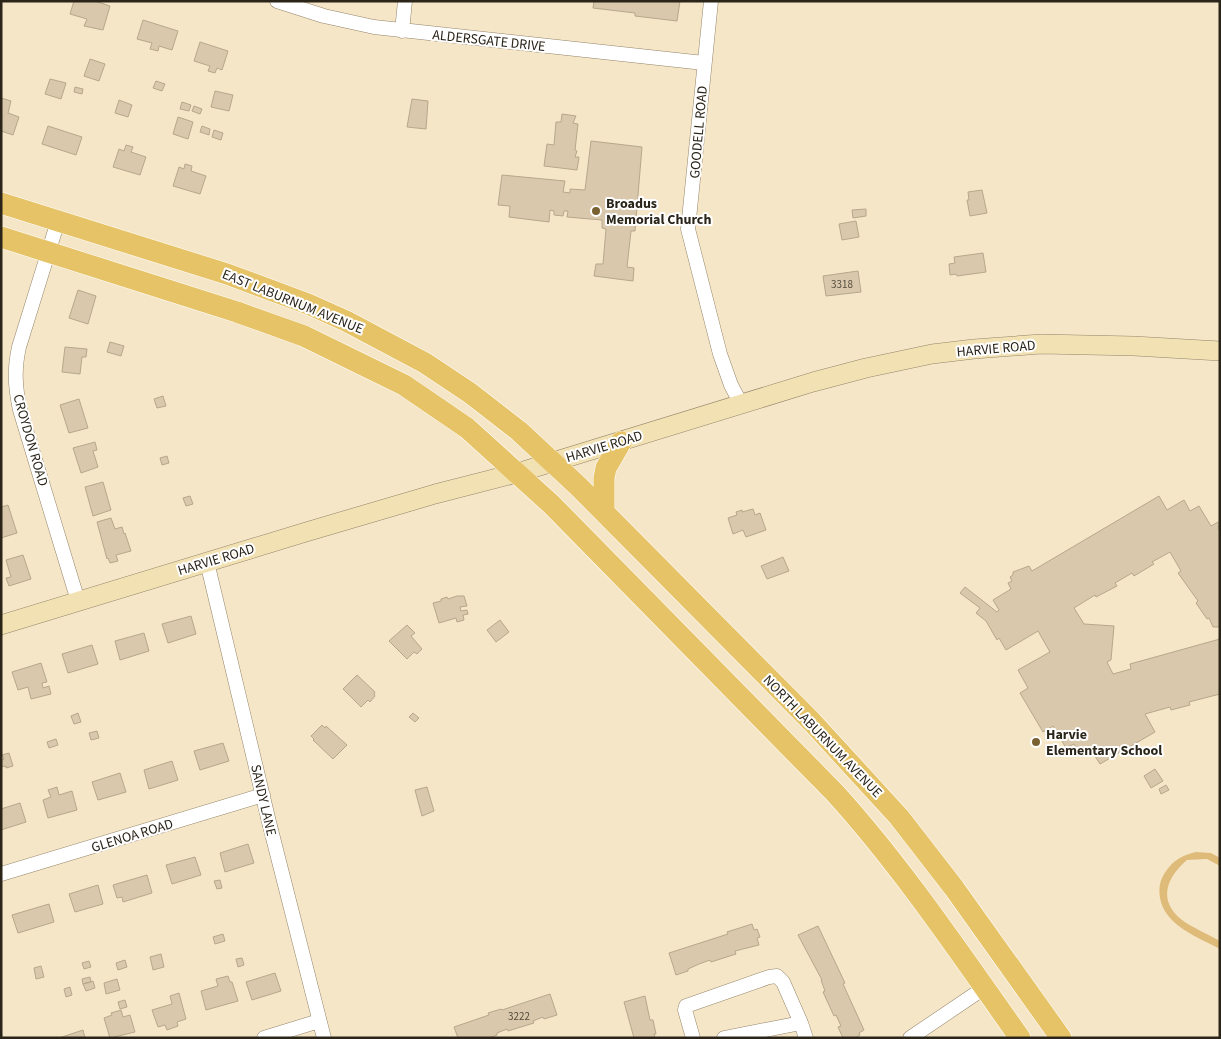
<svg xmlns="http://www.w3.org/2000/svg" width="1221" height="1039" font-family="'Source Sans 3',sans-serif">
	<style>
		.green { fill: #dfbb7a }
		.building { fill: #d9c8ac; stroke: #b7a78b }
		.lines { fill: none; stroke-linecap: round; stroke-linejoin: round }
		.street-casing { stroke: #94856a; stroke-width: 15 }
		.secondary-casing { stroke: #94856a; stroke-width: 20 }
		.primary-casing { stroke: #fff; stroke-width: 22 }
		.street { stroke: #fff; stroke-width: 14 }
		.secondary { stroke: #f2e1b2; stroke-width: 19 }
		.primary { stroke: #e6c366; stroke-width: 21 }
		.poi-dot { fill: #796031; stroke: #fff; stroke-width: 2 }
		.labels { text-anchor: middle; stroke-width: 4; stroke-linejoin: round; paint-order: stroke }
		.number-label { font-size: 11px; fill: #564d3e }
		.street-label { font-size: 14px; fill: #2a2419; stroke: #fff }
		.poi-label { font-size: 14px; font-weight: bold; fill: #2a2419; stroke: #fff; text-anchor: start }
	</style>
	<rect width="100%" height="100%" fill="#f6e6c8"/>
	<path class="green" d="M1196,852L1211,853L1220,858V866L1207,859L1187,860C1167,877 1157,900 1182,920C1193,928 1208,934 1220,941V949C1198,937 1165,926 1160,898C1159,891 1159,883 1163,876C1172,861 1180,856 1196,852Z"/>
	<path class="building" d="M74,1H95L110,6L103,30L84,26L87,19L70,14Z
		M594,1H680L677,21L635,16V13L593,8Z
		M143,20L178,31L172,50L159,46L158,51L150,49L152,43L137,39Z
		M200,42L228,51L222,70L217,68L215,73L208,71L210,66L194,61Z
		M90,59L105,64L99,81L84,76Z
		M50,79L66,83L61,99L45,94Z
		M156,81L165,84L162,91L153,88Z
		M75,87L83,89L82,94L74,92Z
		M215,91L233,95L229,111L211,107Z
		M1,98L11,101L8,113L19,117L13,135L1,131Z
		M412,99L428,101L426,129L407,127Z
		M119,100L132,105L128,117L115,113Z
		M182,102L191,105L189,111L180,109Z
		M194,106L202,109L200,114L192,111Z
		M562,114L576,116L573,123L578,124L575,150L577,151L575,157H579L577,170L544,166L547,144L554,145L556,122H561Z
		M178,117L193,122L188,139L173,134Z
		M48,126L82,137L76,155L42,144Z
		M202,126L210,129L209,135L200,132Z
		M214,130L223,133L221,140L212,137Z
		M591,141L642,147L635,231H631L627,267L634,268L633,281L594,276L596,264H603L606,229L602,228V220L567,217L568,211H564L563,216L554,215V211L550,210L549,222L509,217L510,206L498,205L502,175L565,181L563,192L570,193V189L585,190Z
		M126,145L133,147L131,152L146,157L140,175L113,167L119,149L124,151Z
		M185,164L192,166L191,171L206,176L200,194L173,186L179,167L184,169Z
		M982,190L987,213L970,216L967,200H969L968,192Z
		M866,209V216L853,218L852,210Z
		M856,221L859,237L842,240L839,224Z
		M983,253L986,272L957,276L956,274L950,275L949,264L955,263L954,257Z
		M858,271L861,292L826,296L823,276Z
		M78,290L96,296L88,324L69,318Z
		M110,342L124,346L121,356L107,352Z
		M65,347L87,349L86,357H82L80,374L62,372Z
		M163,396L166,406L157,408L154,399Z
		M79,399L88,428L69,433L60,405Z
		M95,442L97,450L93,451L98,467L81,473L73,448Z
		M167,456L169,463L162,465L160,458Z
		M103,482L111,510L93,516L85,487Z
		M190,496L193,504L186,506L183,498Z
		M1159,496L1167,510L1184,500L1190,511L1199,506L1211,526L1220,521L1218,528L1220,531V627H1213L1209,618L1207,619L1196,603L1198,601L1178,573L1181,571L1170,552L1152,562L1154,564L1134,576L1132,573L1115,583L1117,586L1096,597L1095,595L1074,608L1084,624L1114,626L1111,660L1107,662L1113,674L1131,669L1130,664L1220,639V694L1189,702L1190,705L1171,710L1170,707L1145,714L1155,732L1100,764L1091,750L1081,756L1074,744L1066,748L1053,726L1043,732L1020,693L1028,688L1018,670L1050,652L1038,631L1006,650L999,638L997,640L986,621L976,613L980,608L960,593L965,587L997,612L999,610L993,600L1011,589L1008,583L1012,581L1010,577L1013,575V572L1029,566L1032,571Z
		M8,505L17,533L1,538V507Z
		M753,509L755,515L760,513L766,530L746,537L743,530L733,534L728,518L737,515L736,512L742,510V512Z
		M111,518L115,529L122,527L124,534L125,533L131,551L116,555L118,561L110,563L108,558L107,559L97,522Z
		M23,555L31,579L9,586L6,578L11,577L6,560Z
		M783,557L789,571L767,579L761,566Z
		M457,596H464L467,606L460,607L461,611L467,610L468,614L463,615L464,620L457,622L456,618L439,623L433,603L441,601V599L447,597L448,599Z
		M191,616L196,634L168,643L162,624Z
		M500,620L509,632L496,642L487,630Z
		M407,625L415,633L411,636L422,649L417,654L414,652L407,659L389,641Z
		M144,633L149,651L120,660L115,641Z
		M92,645L98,664L68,673L62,654Z
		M41,663L47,682L42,683L43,688L49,686L51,694L31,699L28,687L18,690L12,672Z
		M357,675L375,692L374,694L375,696L370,702L368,700L361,707L343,689Z
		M78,713L81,722L74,724L71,716Z
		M413,713L419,718L415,722L409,717Z
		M322,725L325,728L326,726L347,745L333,759L313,740L314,739L311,736Z
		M97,731L99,738L91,740L89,733Z
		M56,739L58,745L49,748L47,742Z
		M223,743L229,761L200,770L194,751Z
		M9,753L13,766L6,768V766L1,767V760L4,759L2,755Z
		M172,761L178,780L149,789L144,770Z
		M1155,769L1163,781L1151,788L1144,776Z
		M120,773L126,792L98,800L92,782Z
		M1166,785L1169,790L1161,794L1159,789Z
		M57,787L59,795L72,791L77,810L48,818L43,800L51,797L48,790Z
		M427,787L434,811L422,816L415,790Z
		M20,803L26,822L1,830V809Z
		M248,844L254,863L225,872L220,853Z
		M195,857L201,875L172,884L166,865Z
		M147,875L152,893L123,902L122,897L117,898L113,885Z
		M220,880L222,888L217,889L214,881Z
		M98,885L103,904L75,912L69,894Z
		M49,904L54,922L18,933L12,915Z
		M752,924L754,930L757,929L760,937L757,938L759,945L735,951L736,954L711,962L710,960L699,964L688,969V971L676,975L669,953L728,934L727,932Z
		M818,926L845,983L843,984L864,1030L859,1033L860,1035L855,1038H843L838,1027L841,1026L836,1015L834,1016L823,992L825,991L821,980H822L798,935Z
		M223,934L225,941L215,944L213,937Z
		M161,954L164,967L153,970L150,957Z
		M242,958L244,965L238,967L236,959Z
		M125,960L127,967L118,970L116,963Z
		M89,961L91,967L84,969L82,963Z
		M41,966L44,977L36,979L34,968Z
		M275,973L281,991L252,1000L246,982Z
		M228,976L230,982H232L238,1001L206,1010L201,991L218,986L216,979Z
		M90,977L91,982L83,984L82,979Z
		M117,979L120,990L106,994L104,983Z
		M93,981L95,988L86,991L83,984Z
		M70,987L72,995L66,997L64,989Z
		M179,993L186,1019L177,1022L178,1026L167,1030L165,1025L158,1027L152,1010L172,1004L170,996Z
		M550,994L557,1015L544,1019L543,1017L533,1021L534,1023L508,1031L507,1029L497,1033V1035L489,1038H458L454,1027L489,1015L488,1013L501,1009L502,1010Z
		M645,996L650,1020H653L656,1034H654L655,1038H634L624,1002Z
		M125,1000L127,1007L120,1009L118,1002Z
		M121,1010L123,1017L130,1015L135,1032L110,1038L104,1018L112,1015L111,1013Z
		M83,1030L85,1038H59Z"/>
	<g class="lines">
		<g class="street-casing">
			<path id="street" d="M277,1L324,16L374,27L704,63
				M711,1L688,229L720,354L731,385L741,404
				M402,31L405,1
				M58,221L19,347C14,370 15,386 20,410L78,601
				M207,562L269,822L324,1038
				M1,874L263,795
				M801,1023L806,1038
				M264,1038L319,1021
				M693,1038L685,1010L686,1006L769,977L777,976L783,982L801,1023L724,1038
				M910,1038L984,988"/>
		</g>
		<g class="secondary-casing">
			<path id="secondary" d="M1,625L306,532L435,494L517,473L813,382L866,368L932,354L974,349L1041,344L1134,346L1220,351"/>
		</g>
		<g class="primary-casing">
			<path id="primary" d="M1,203L227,274L308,304L346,321L425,363L470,393L519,431L578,486L812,722L899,817L954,888L1061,1038
				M1,237L237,312L304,336L404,385L467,428L551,504L835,793C903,868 961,955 1020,1038
				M604,512V478L606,468L621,442"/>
		</g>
		<use href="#street" class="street"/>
		<use href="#secondary" class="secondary"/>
		<use href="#primary" class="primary"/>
	</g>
	<g class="poi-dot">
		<circle cx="596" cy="211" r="5"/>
		<circle cx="1036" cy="742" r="5"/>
	</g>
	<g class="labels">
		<g class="number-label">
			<text x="842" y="288">3318</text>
			<text x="519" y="1020">3222</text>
		</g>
		<g class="street-label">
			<text transform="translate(489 40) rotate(6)" y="5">ALDERSGATE DRIVE</text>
			<text transform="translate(698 132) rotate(-85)" y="5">GOODELL ROAD</text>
			<text transform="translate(293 301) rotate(22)" y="5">EAST LABURNUM AVENUE</text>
			<text transform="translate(996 348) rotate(-5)" y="5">HARVIE ROAD</text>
			<text transform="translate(31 440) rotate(74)" y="5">CROYDON ROAD</text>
			<text transform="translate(604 446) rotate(-17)" y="5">HARVIE ROAD</text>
			<text transform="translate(216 559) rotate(-17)" y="5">HARVIE ROAD</text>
			<text transform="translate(823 736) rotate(46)" y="5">NORTH LABURNUM AVENUE</text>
			<text transform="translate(264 800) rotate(77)" y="5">SANDY LANE</text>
			<text transform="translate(132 835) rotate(-17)" y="5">GLENOA ROAD</text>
		</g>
		<g class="poi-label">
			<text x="606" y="208">Broadus<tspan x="606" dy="16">Memorial Church</tspan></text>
			<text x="1046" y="739">Harvie<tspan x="1046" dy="16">Elementary School</tspan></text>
		</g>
	</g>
	<rect width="1221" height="1039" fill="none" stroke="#2a2419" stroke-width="5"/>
</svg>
